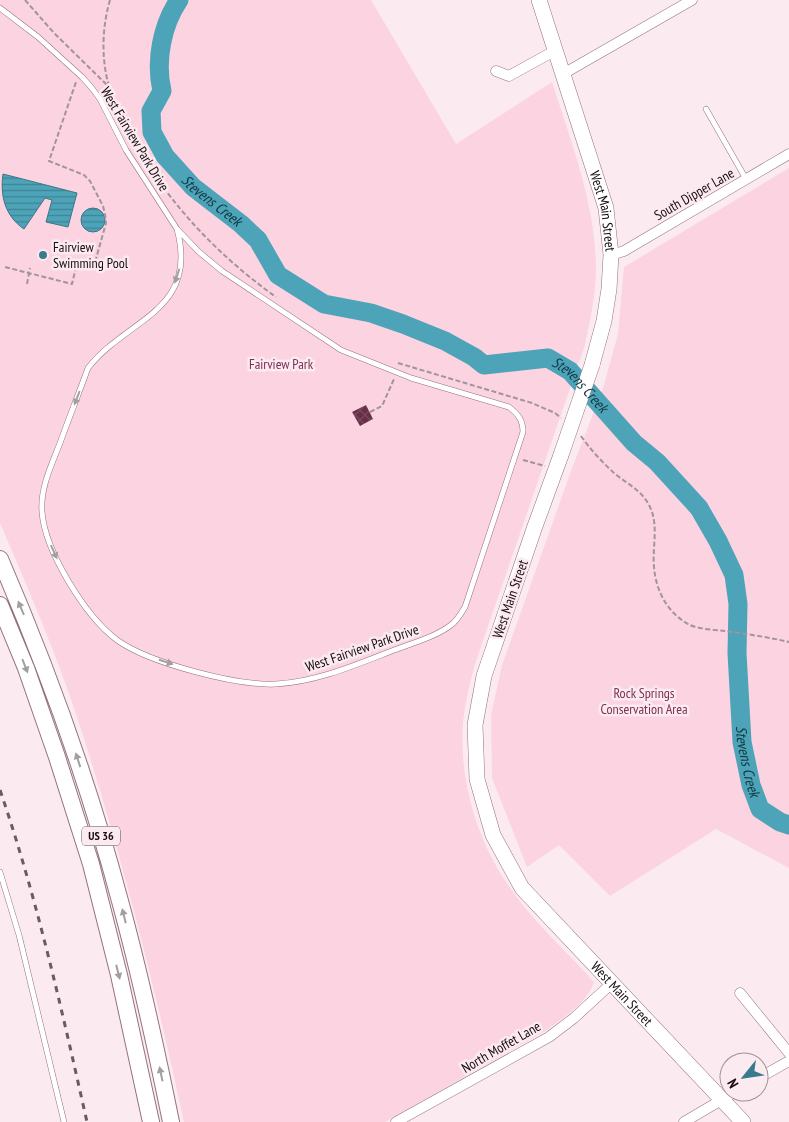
<svg xmlns="http://www.w3.org/2000/svg" width="789" height="1122" font-family="'PT Sans Narrow',sans-serif">
	<style>
		.green { fill: #fbd3e1 }
		.water { fill: url(#water-rules); stroke: #3d7686 }
		.lines { fill: none; stroke-linecap: round; stroke-linejoin: round }
		.river { stroke: #4da3b8; stroke-width: 19 }
		.building { fill: url(#building-cross-hatch) }
		.lane-casing { stroke: #94727e; stroke-width: 6 }
		.street-casing { stroke: #94727e; stroke-width: 11 }
		.secondary-casing { stroke: #94727e; stroke-width: 16 }
		.primary-casing { stroke: #94727e; stroke-width: 18 }
		.path { stroke: #a3949a; stroke-width: 2; stroke-dasharray: 5 2.5; stroke-linecap: butt }
		.lane { stroke: #fff; stroke-width: 5 }
		.street { stroke: #fff; stroke-width: 10 }
		.secondary { stroke: #fff; stroke-width: 15 }
		.primary { stroke: #fff; stroke-width: 16 }
		.rail { stroke: #695b61; stroke-width: 3; stroke-dasharray: 6 6; stroke-linecap: butt }
		.secondary-bridge-casing { stroke: #94727e; stroke-width: 16; stroke-linecap: butt }
		.secondary-bridge { stroke: #fff; stroke-width: 15 }
		.oneway { fill: #a39ea0 }
		.poi-dot { fill: #397b8c; stroke: #fbebf1; stroke-width: 2 }
		.labels { text-anchor: middle; stroke-width: 5; stroke-linejoin: round; paint-order: stroke }
		.shield { fill: #fbebf1; stroke: #5c4f54; stroke-width: 1 }
		.shield-label { font-size: 12px; font-weight: bold; fill: #180c11 }
		.street-label { font-size: 14px; fill: #180c11; stroke: #fbebf1 }
		.poi-label { font-size: 14px; fill: #180c11; stroke: #fbebf1; text-anchor: start }
		.park-label { font-size: 14px; fill: #7f2f53; stroke: #fbebf1 }
		.water-label { font-size: 15px; font-style: italic; fill: #113943; stroke: #fbebf1 }
	</style>
	<defs>
		<pattern id="water-rules" width="6" height="5" patternUnits="userSpaceOnUse" patternTransform="scale(1.25)"><rect width="6" height="5" fill="#4da3b8"/><path d="M0 2.5h6" fill="none" stroke="#3f8394"/></pattern>
		<pattern id="building-cross-hatch" width="8" height="8" patternUnits="userSpaceOnUse" patternTransform="scale(1.25)"><rect width="8" height="8" fill="#672e47"/><path d="M0 0l8 8M0 8l8-8" fill="none" stroke="#78495e"/></pattern>
	</defs>
	<rect width="100%" height="100%" fill="#fbebf1"/>
	<path class="green" d="M0,0H371L456,144L552,82C571,142 596,205 596,269C596,294 590,320 585,345L476,661C470,682 465,702 463,724C459,778 476,837 506,882C529,918 565,950 594,982C587,1003 564,1017 547,1030L385,1122H184C155,987 121,852 78,720C56,653 28,588 0,523Z
		M789,168V868L716,829L610,896L559,845L527,867L492,778L491,715L502,665L571,471L603,388L618,334L624,267Z"/>
	<path class="water" d="M3,174L77,193L68,227L46,222L52,200L45,198L24,229C5,216 0,196 3,174Z
		M81 220a12 12 0 1 1 24 0a12 12 0 1 1-24 0Z"/>
	<g class="lines">
		<path class="river" id="s1" d="M179,0C162,25 155,61 162,91L151,111L152,132L165,156L193,187L241,224L258,240L278,275L324,304L371,313L403,324L445,341L474,357L484,365L548,358L570,371L634,443L657,462L699,508L718,541L734,575L738,604L737,653L742,742L751,785L760,809L780,822L789,825"/>
	</g>
	<path class="building" d="M366,405L373,419L360,426L352,412Z"/>
	<g class="lines">
		<g class="lane-casing">
			<path id="lane" d="M0,8L38,37L82,77L91,87L100,99L126,150L177,229L199,252L222,271L341,350L411,378L509,407C518,414 523,420 523,432L465,607C461,613 458,620 451,625C434,638 409,644 389,652C353,666 315,682 276,684C237,686 149,663 117,640C85,616 45,551 42,512C40,488 52,464 60,443C69,418 79,393 88,368C127,318 199,312 177,229
				M706,109L746,179
				M0,872L19,935L64,1122"/>
		</g>
		<g class="street-casing">
			<path id="street" d="M496,71L509,76L556,50
				M563,74L692,0
				M611,255L624,251L789,154
				M740,993L789,1053
				M759,1078L789,1061
				M396,1122L549,1037L574,1018L611,984
				M684,1122L735,1092"/>
		</g>
		<g class="secondary-casing">
			<g id="secondary">
				<path id="s2" d="M539,0L606,208L611,255L609,289L604,321L592,365"/>
				<path id="s3" d="M561,455L534,529L484,676L475,725L477,779L493,835L522,888L743,1122"/>
			</g>
		</g>
		<g class="primary-casing">
			<path id="primary" d="M0,559C48,670 89,784 120,901C140,974 156,1048 171,1122
				M0,605L26,668L57,757L91,864L119,975L151,1122"/>
		</g>
		<path class="path" d="M25,0L54,33L108,86
			M110,0C102,27 101,59 109,86C112,98 119,110 124,121C157,192 213,252 276,297
			M5,267L72,284L77,263L94,266L106,223L105,214L103,206L90,181L84,175L49,161L76,82
			M27,284L30,268
			M398,363L532,403L555,413L561,418
			M370,412L382,406L394,379
			M581,436C590,449 602,462 614,473C627,484 642,490 650,507C659,526 652,547 654,567C656,591 667,612 688,624C697,629 714,630 725,631C746,634 768,637 789,642
			M523,460L545,466"/>
		<use href="#lane" class="lane"/>
		<use href="#street" class="street"/>
		<use href="#secondary" class="secondary"/>
		<use href="#primary" class="primary"/>
		<path class="rail" d="M0,790C37,898 62,1011 87,1122"/>
		<g class="secondary-bridge-casing">
			<path id="secondary-bridge" d="M561,455L592,365"/>
		</g>
		<use href="#secondary-bridge" class="secondary-bridge"/>
	</g>
	<defs><path id="oneway-solid" d="M-6-.8H1V-3.2L6.5 0L1 3.2V.8H-6Z" transform="scale(1.25)"/></defs>
	<g class="oneway">
		<use href="#oneway-solid" transform="translate(177 276) rotate(108)"/>
		<use href="#oneway-solid" transform="translate(77 398) rotate(111)"/>
		<use href="#oneway-solid" transform="translate(54 552) rotate(66)"/>
		<use href="#oneway-solid" transform="translate(21 608) rotate(-113)"/>
		<use href="#oneway-solid" transform="translate(166 662) rotate(18)"/>
		<use href="#oneway-solid" transform="translate(25 666) rotate(69)"/>
		<use href="#oneway-solid" transform="translate(78 760) rotate(-108)"/>
		<use href="#oneway-solid" transform="translate(124 916) rotate(-104)"/>
		<use href="#oneway-solid" transform="translate(118 972) rotate(76)"/>
		<use href="#oneway-solid" transform="translate(161 1074) rotate(-102)"/>
	</g>
	<circle class="poi-dot" cx="43" cy="255" r="5"/>
	<g class="labels">
		<rect class="shield" x="82" y="826.5" width="38" height="19" rx="4"/>
		<g class="shield-label">
			<text x="101" y="840">US 36</text>
		</g>
		<g class="street-label">
			<text transform="translate(135 139) rotate(59)" y="5">West Fairview Park Drive</text>
			<text transform="translate(694 194) rotate(-30)" y="5">South Dipper Lane</text>
			<text dy="5" stroke="none"><textPath href="#s2" startOffset="221">West Main Street</textPath></text>
			<text transform="translate(510 599) rotate(-71)" y="5">West Main Street</text>
			<text transform="translate(362 648) rotate(-19)" y="5">West Fairview Park Drive</text>
			<text dy="5" stroke="none"><textPath href="#s3" startOffset="602">West Main Street</textPath></text>
			<text transform="translate(501 1047) rotate(-30)" y="5">North Moffet Lane</text>
		</g>
		<g class="poi-label">
			<text x="53" y="252">Fairview<tspan x="53" dy="16">Swimming Pool</tspan></text>
		</g>
		<g class="park-label">
			<text x="281" y="369">Fairview Park</text>
			<text x="644" y="698">Rock Springs<tspan x="644" dy="16">Conservation Area</tspan></text>
		</g>
		<g class="water-label">
			<text dy="5" stroke="none"><textPath href="#s1" startOffset="231">Stevens Creek</textPath></text>
			<text dy="5" stroke="none"><textPath href="#s1" startOffset="666">Stevens Creek</textPath></text>
			<text dy="5" stroke="none"><textPath href="#s1" startOffset="1101">Stevens Creek</textPath></text>
		</g>
	</g>
	<g transform="translate(744 1077) rotate(240)"><circle r="24" fill="#fbebf1" stroke="#a09297"/>
	<path d="M0-4L9 19L0 12L-9 19Z" fill="#397b8c"/>
	<text y="-8" font-size="14" font-weight="bold" text-anchor="middle" fill="#180c11">N</text>
	</g>
</svg>
